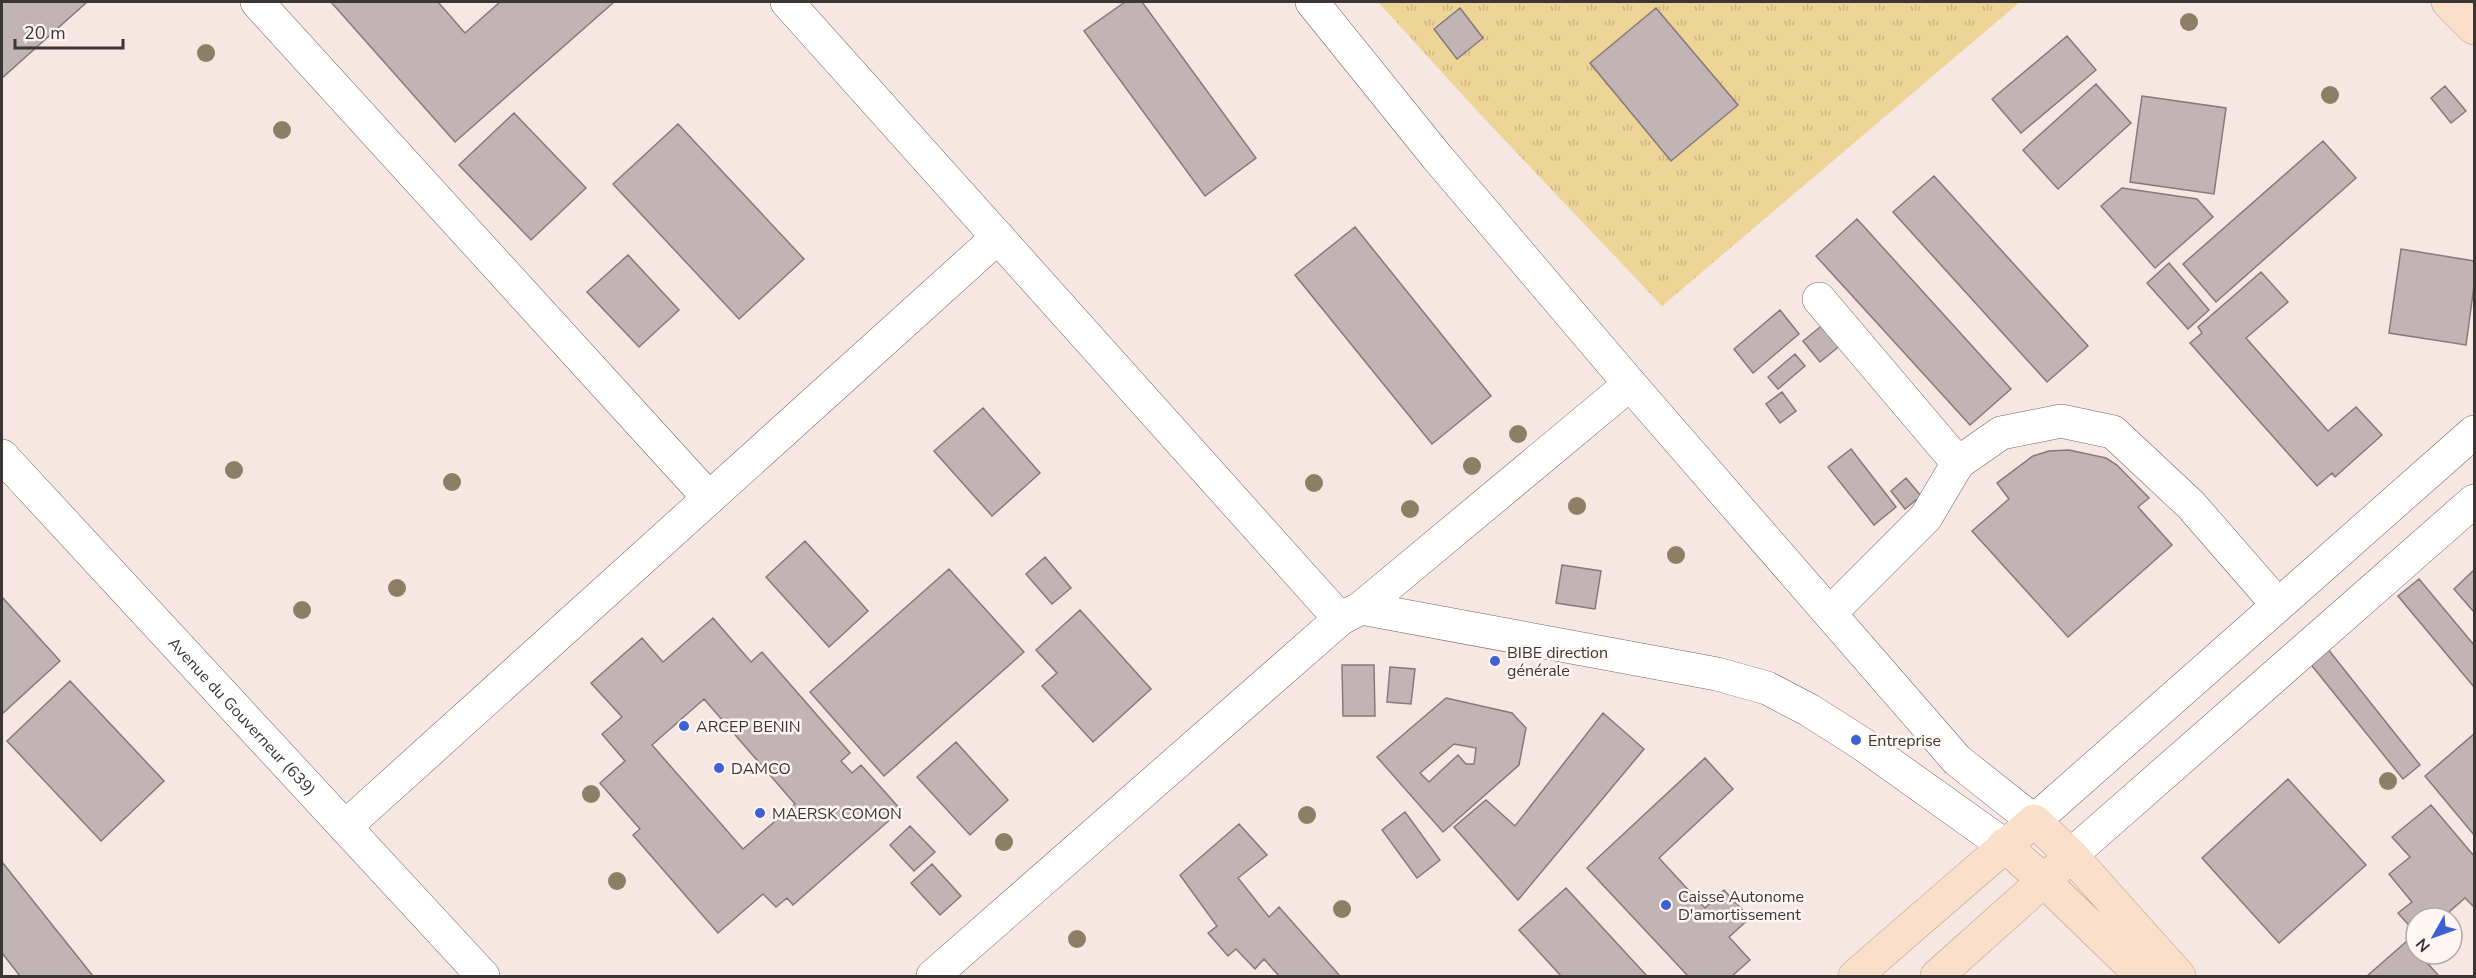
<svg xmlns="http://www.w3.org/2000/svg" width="2476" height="978" font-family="'Nunito Sans',sans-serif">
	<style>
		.park { fill: url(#park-tufts) }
		.building { fill: #c2b3b5; stroke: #87797b; stroke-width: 1.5; fill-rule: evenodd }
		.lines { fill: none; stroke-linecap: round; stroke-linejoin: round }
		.minor-casing { stroke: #716461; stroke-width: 34 }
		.major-casing { stroke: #b5967e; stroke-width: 34 }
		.minor { stroke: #fff; stroke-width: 33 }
		.major { stroke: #fae0ca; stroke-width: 33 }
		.tree { fill: #8e7e66 }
		.poi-dot { fill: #3c61d3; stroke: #fff6f3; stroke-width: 2 }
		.labels { text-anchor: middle; stroke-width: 5; stroke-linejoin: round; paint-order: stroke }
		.poi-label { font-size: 16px; fill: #3b3533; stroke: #fff6f3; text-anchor: start }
		.street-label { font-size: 16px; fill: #3b3533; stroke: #fff6f3 }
	</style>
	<defs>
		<pattern id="park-tufts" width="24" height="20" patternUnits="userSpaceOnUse" patternTransform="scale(1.5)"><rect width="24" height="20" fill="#edd497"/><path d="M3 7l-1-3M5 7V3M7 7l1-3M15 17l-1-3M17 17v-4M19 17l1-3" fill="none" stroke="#ccb783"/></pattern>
	</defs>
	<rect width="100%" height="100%" fill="#f6e7e3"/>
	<path class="park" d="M1378,2H2020L1662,306L1479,113Z"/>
	<path class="building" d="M2,2H87L2,78Z
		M331,2H438L465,33L500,2H614L455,142Z
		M1125,2H1142L1256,158L1205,196L1084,31Z
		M1460,8L1483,38L1457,59L1434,29Z
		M1656,8L1738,105L1671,161L1590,63Z
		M2067,36L2096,70L2021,133L1992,99Z
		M2096,84L2131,123L2058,189L2023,150Z
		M2445,86L2466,111L2451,123L2431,98Z
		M2142,96L2226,108L2214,194L2130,182Z
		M514,113L586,188L531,240L459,165Z
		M678,124L804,259L739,319L613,184Z
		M2323,141L2356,178L2216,302L2183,264Z
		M1934,176L2088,346L2047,382L1893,212Z
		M2122,188L2197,199L2213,217L2155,268L2101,206Z
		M1857,219L2011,389L1970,425L1816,256Z
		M1355,227L1491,396L1432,444L1295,275Z
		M2401,249L2474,261V286L2466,345L2389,333Z
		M628,255L679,310L639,347L587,292Z
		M2169,263L2209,310L2188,329L2147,283Z
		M2261,272L2288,302L2246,338L2328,431L2356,407L2382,435L2335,477L2332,473L2317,486L2190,343L2202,333L2198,327Z
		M1780,310L1799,334L1753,373L1734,349Z
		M1825,323L1842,344L1820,362L1803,341Z
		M1795,354L1805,366L1778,389L1768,377Z
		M1782,392L1796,411L1780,423L1766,404Z
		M983,408L1040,473L992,516L934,451Z
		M1851,449L1896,507L1874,525L1828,467Z
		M2069,450L2106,458L2117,465L2149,498L2138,507L2172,545L2068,637L1972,531L2009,499L1997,483L2033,456L2049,451Z
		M1906,478L1921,496L1905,509L1891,491Z
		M805,541L868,611L829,647L766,577Z
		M1045,557L1071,588L1052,604L1026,574Z
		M1562,565L1601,571L1595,609L1556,603Z
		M949,569L1024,652L884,776L810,692Z
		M2474,570V612L2454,589Z
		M2419,579L2474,645V687L2398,596Z
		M2,597L60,661L2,714Z
		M1080,610L1151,689L1093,742L1042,686L1057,673L1036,650Z
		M713,618L751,662L762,652L850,753L841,761L852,773L861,765L901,810L793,905L787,898L776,907L763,894L718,933L633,835L640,829L600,783L625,761L602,734L622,717L591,683L642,638L663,662Z
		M2327,648L2420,765L2403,779L2309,662Z
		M1342,665H1374L1375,716H1343Z
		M1390,667L1415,669L1411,704L1387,702Z
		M70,681L164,781L101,841L7,741Z
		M1446,698L1512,713L1526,728L1519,765L1443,832L1377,757ZM1454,744L1476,748L1474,764H1466L1458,755L1429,782L1420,773Z
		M704,699L795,804L743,849L652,745Z
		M1603,713L1644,749L1518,900L1454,827L1486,800L1515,826Z
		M2474,734V835L2425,776Z
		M956,742L1008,800L970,835L917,777Z
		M1705,758L1733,789L1659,858L1705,908L1724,890L1750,918L1729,937L1750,960L1732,976H1688L1587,868Z
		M2288,779L2366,865L2279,943L2202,858Z
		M2431,805L2474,856V907L2465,898L2442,918H2416V933L2398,913L2412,902L2389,874L2410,857L2392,837Z
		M1405,812L1440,860L1417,878L1382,830Z
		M1239,824L1267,855L1238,878L1269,917L1279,907L1340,976H1279L1264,959L1255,969L1236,949L1228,956L1208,933L1217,926L1180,875Z
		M910,826L935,852L914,871L890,845Z
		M2,862L93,976H20L2,953Z
		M932,864L961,896L940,915L911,883Z
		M1566,888L1647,976H1561L1519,930Z
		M2407,941L2416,950V954H2419L2439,976H2367Z"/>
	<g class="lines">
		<g class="minor-casing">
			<g id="minor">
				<path d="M257,2L709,498"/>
				<path d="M787,2L1340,619"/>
				<path d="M1312,2L1437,157L1630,384L1957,760L2034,821L2474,432"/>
				<path d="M1819,299L1958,463L1926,517L1830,613"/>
				<path id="s1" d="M2,456L483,976"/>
				<path d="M1958,463L2001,433L2061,421L2113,432L2191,505L2278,605"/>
				<path d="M1361,608L1630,384"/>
				<path d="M345,827L998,237"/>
				<path d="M2071,855L2474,501"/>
				<path d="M933,976L1340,619L1361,608L1717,674L1767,688L1809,710L1861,743L2004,845"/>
			</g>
		</g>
		<g class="major-casing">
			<path id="major" d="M2448,2L2474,28
				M2004,845L2044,881L2142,976
				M1855,976L2034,821L2071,855L2179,976
				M1937,976L2060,866"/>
		</g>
		<use href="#minor" class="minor"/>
		<use href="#major" class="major"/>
	</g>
	<g class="tree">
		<circle cx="2189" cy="22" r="9"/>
		<circle cx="206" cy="53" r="9"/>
		<circle cx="2330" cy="95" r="9"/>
		<circle cx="282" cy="130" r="9"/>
		<circle cx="1518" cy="434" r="9"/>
		<circle cx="1472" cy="466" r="9"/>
		<circle cx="234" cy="470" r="9"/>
		<circle cx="452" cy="482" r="9"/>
		<circle cx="1314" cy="483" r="9"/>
		<circle cx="1577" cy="506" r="9"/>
		<circle cx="1410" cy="509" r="9"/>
		<circle cx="1676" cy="555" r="9"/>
		<circle cx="397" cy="588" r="9"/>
		<circle cx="302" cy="610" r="9"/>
		<circle cx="2388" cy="781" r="9"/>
		<circle cx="591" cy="794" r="9"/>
		<circle cx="1307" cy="815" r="9"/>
		<circle cx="1004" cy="842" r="9"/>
		<circle cx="617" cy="881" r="9"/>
		<circle cx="1342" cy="909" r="9"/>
		<circle cx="1077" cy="939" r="9"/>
	</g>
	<g class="poi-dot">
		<circle cx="1495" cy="661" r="6"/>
		<circle cx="684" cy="726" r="6"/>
		<circle cx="1856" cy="740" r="6"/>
		<circle cx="719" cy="768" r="6"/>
		<circle cx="760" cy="813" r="6"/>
		<circle cx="1666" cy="905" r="6"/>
	</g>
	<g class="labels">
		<g class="poi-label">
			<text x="1507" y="658">BIBE direction<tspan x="1507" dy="18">générale</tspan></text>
			<text x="696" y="732">ARCEP BENIN</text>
			<text x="1868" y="746">Entreprise</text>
			<text x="731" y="774">DAMCO</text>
			<text x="772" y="819">MAERSK COMON</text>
			<text x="1678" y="902">Caisse Autonome<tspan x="1678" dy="18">D'amortissement</tspan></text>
		</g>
		<g class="street-label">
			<text dy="6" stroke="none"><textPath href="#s1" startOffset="354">Avenue du Gouverneur (639)</textPath></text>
		</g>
	</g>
	<rect width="2476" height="978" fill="none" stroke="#3b3533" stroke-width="6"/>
	<g transform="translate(2434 936) rotate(230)"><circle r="28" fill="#fff6f3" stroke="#b1a9a6" stroke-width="1.5"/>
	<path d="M0-4.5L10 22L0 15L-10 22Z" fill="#3c61d3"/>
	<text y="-9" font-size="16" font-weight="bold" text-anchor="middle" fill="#3b3533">N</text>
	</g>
	<path d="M15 39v9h108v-9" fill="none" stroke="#3b3533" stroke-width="3"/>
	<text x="24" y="39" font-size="18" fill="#3b3533" stroke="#fff6f3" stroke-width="4.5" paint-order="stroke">20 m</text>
</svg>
